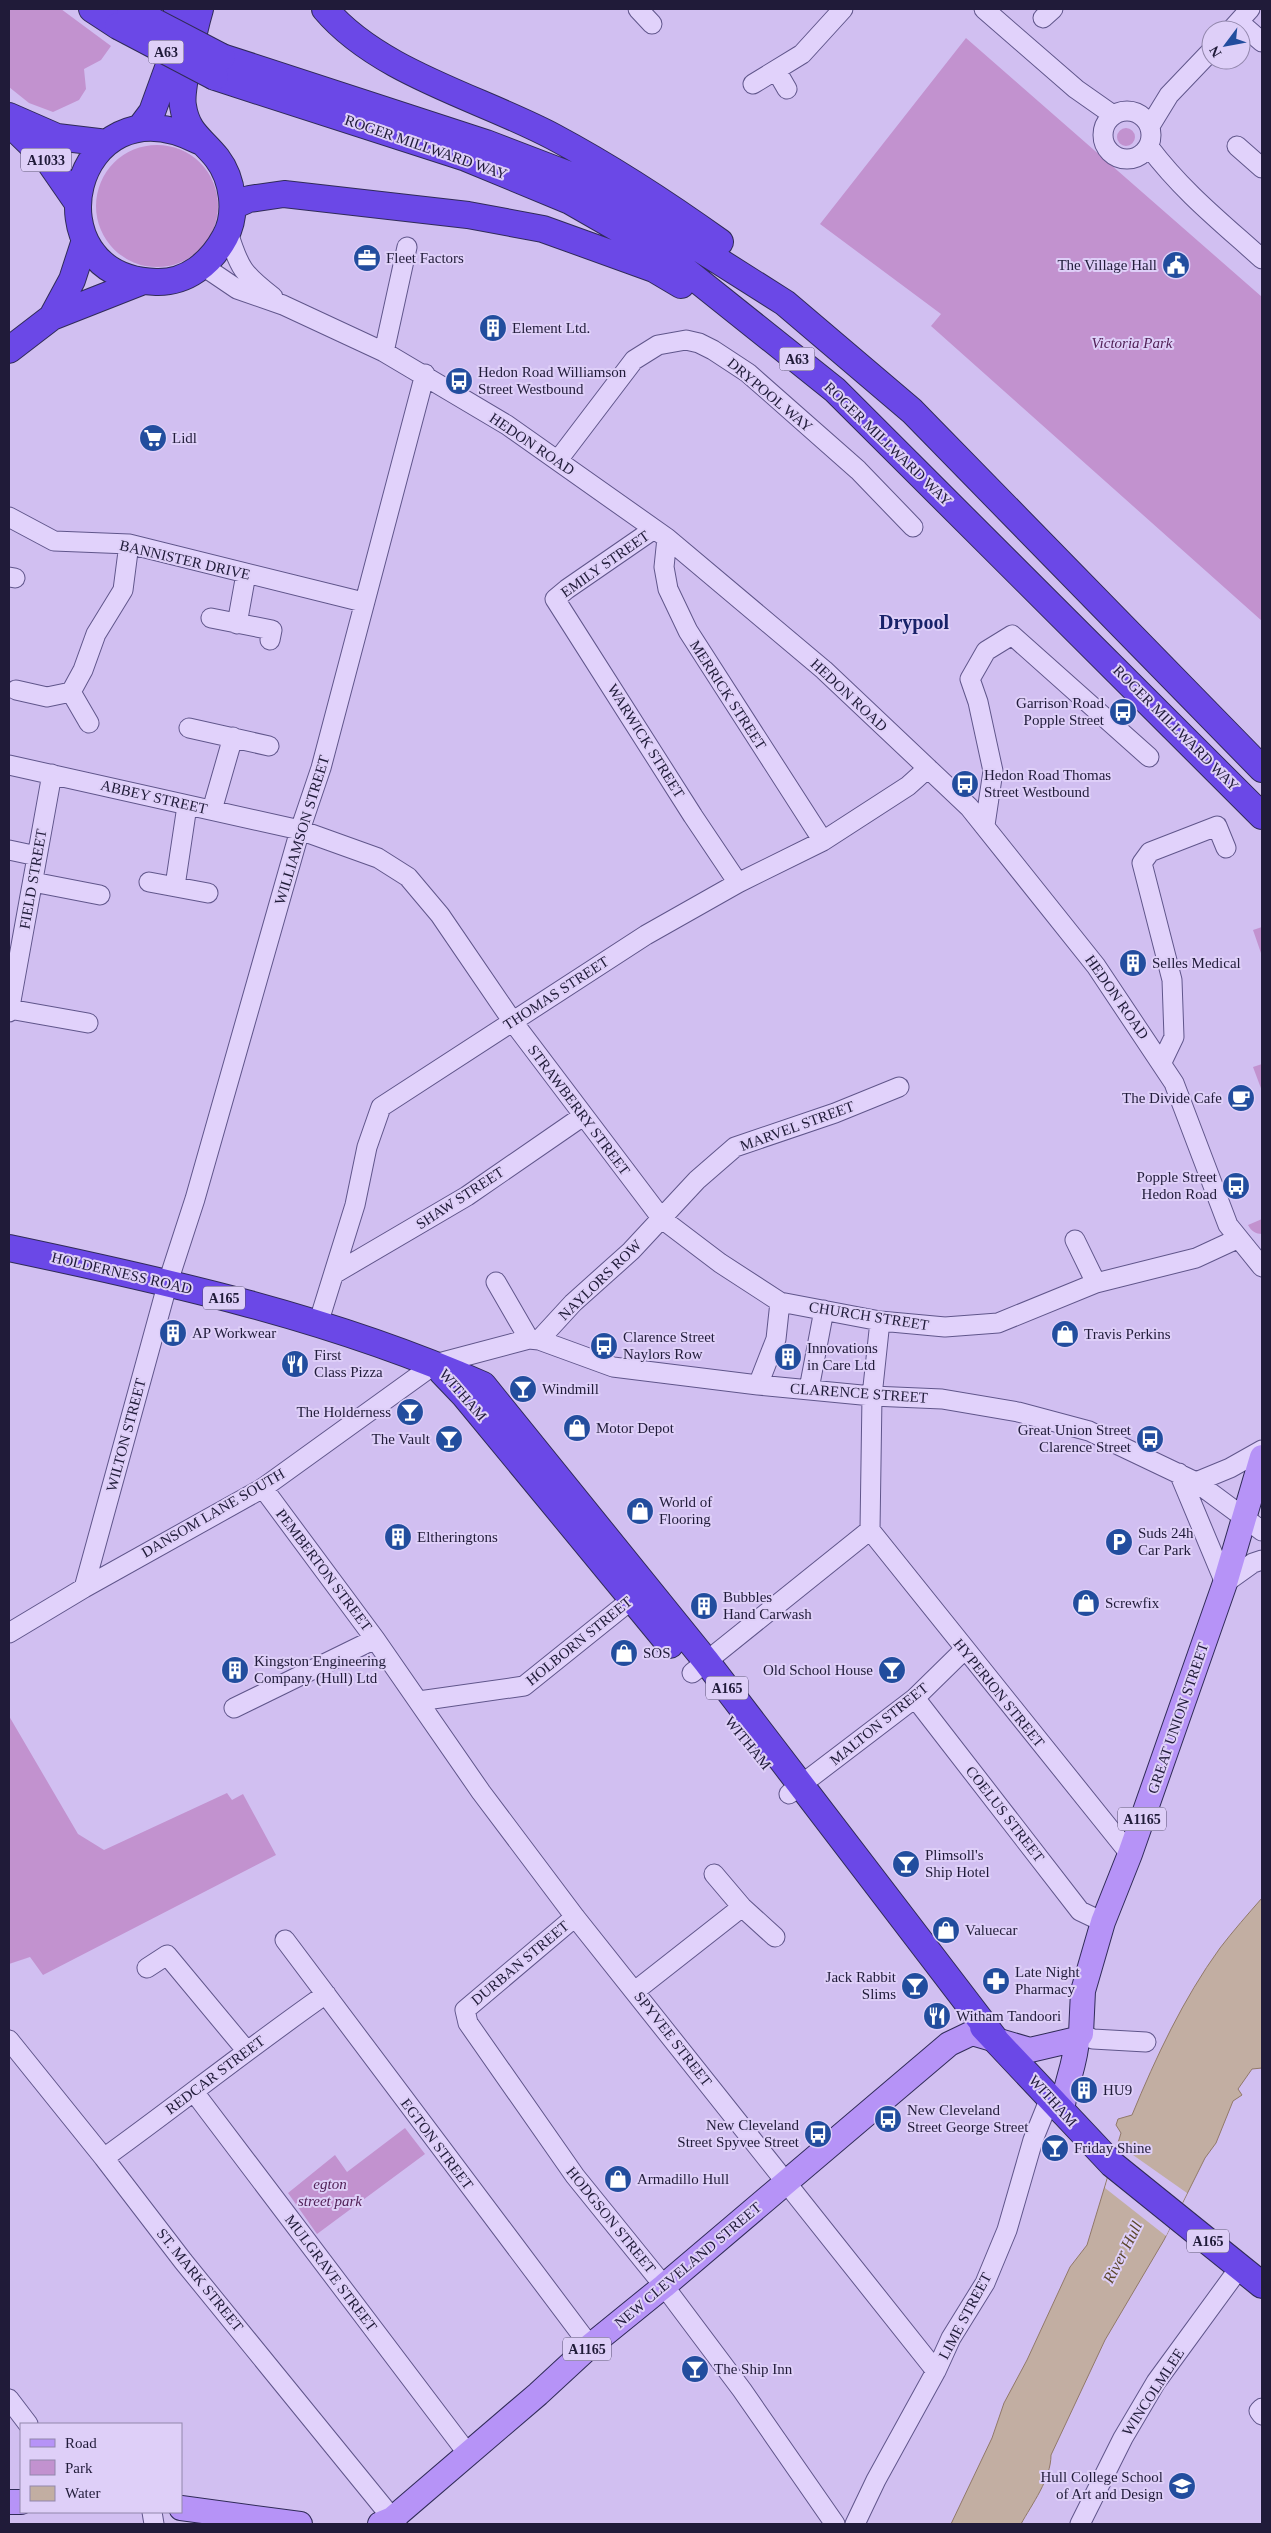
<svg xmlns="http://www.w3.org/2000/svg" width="1271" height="2533" font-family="'Times New Roman',serif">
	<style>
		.green { fill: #c292cf }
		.water { fill: #c2aea2; stroke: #917969 }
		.pier { fill: #d1bff1 }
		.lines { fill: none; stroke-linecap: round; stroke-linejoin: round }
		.minor-casing { stroke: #60568b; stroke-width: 21 }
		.major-casing { stroke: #302b58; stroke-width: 26 }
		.highway-casing { stroke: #302b58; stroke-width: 28 }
		.minor { stroke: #e1d2fb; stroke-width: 19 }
		.major { stroke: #b693f7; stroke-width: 24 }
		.highway { stroke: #6b48e7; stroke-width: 26 }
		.highway-bridge-casing { stroke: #302b58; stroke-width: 28; stroke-linecap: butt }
		.highway-bridge { stroke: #6b48e7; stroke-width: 26 }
		.labels { text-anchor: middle; stroke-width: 4; stroke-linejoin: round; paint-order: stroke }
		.shield { fill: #decff8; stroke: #595172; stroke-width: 1 }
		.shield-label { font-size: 14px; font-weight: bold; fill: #201b39 }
		.street-label { font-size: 15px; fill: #201b39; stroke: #decff8 }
		.poi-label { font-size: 15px; fill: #201b39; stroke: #decff8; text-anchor: start }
		.park-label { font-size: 15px; font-style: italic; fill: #522157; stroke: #decff8 }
		.water-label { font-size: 16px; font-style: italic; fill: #5a462a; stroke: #decff8 }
		.district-label { font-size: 20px; font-weight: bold; fill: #182269; stroke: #decff8 }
	</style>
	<rect width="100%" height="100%" fill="#d1bff1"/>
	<path class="green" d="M9,9H61L111,46L101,60L84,69L86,89L79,100L53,112L29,103L9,87Z
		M966,38L1262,297V621L931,326L941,314L820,224Z
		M1117 137a9 9 0 1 1 18 0a9 9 0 1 1-18 0Z
		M96 206a61 61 0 1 1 122 0a61 61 0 1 1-122 0Z
		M1262,927V956L1253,930Z
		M1262,1064V1091L1253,1067Z
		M1262,1219V1234C1256,1234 1251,1231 1248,1225Z
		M9,1716L78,1834L104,1850L227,1793L232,1800L243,1794L276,1855L43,1975L30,1957L9,1964Z
		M405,2128L425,2154L317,2234L288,2193L335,2155L347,2172Z"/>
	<path class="water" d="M1262,1898V2068L1252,2069L1238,2089L1242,2095L1233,2101L1216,2143L1205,2158L1164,2240L1105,2340L1051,2455C1051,2479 1032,2504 1021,2524H951L992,2438L1004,2403L1027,2360L1070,2267L1087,2245L1121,2133L1116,2125L1118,2119L1132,2115C1156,2057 1183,1999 1220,1948C1233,1931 1248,1914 1262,1898Z"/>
	<path class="pier" d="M1118,2141L1133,2155L1187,2193L1166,2236L1105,2188Z"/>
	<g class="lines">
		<g class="minor-casing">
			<path id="minor" d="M638,9L652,24
				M984,9L1076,89L1113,115
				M1043,18L1053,9
				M1239,22L1262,42
				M1231,30L1250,9
				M776,70L787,89
				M753,84L802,54L843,9
				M1103 135a24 24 0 1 1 48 0a24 24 0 1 1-48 0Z
				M1150,126L1169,95L1211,51
				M1237,146L1262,168
				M1149,147C1183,192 1221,222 1262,259
				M228,232C239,268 243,274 273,297
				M203,266L237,289L283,305L384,352L507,425L667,538L824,670L969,807L1096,966L1174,1083L1228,1225L1262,1267
				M384,352L407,247
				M558,460L634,360L658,345L686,340L699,343L713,350L748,373L858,470L913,527
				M9,517L54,541L129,544L363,602
				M654,529L567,589L555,599L693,816L738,883
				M667,538L664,567L668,589L688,631L823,841
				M9,577L15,578
				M211,618L272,630L270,640
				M237,624L246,574
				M16,690L47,697L71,692L83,670L96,634L123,590L129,544
				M71,692L89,723
				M189,728L269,746
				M9,765L300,830L378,858L408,877L440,915L513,1022L662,1219L720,1263L780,1302L880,1321L945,1327L998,1323L1096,1283L1196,1258L1237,1239
				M212,810L233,737
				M985,825L993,771L978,702L970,679L986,651L1012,635L1149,757
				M9,850L37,856
				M33,882L100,895
				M149,882L208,893
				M175,886L187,806
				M9,1009L88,1023
				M9,1012L52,774
				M1162,1062L1174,1037L1172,980L1142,863L1150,852L1217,826L1226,848
				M1075,1240L1096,1283
				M334,1274L467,1196L583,1116
				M496,1282L529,1339
				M318,1324L355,1205L367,1147L381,1107L646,935L738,883L823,841L908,786L928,768
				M539,1340L573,1303L631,1251L697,1180L735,1147L835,1113L899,1087
				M758,1385L776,1339L780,1302
				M809,1389L824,1310
				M1179,1473L1225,1583L1253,1563L1262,1560
				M1196,1482L1230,1468L1262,1450
				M263,1488L375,1639L481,1792L575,1917L936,2371
				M870,1530L1130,1854
				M870,1530L872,1396L880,1321
				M84,1588L168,1282L195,1199L300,830L321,768L425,374
				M9,1633L84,1588L263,1488L435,1364L529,1339L539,1340L613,1367L758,1385L872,1396L942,1399L1018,1412L1089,1431L1196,1482L1262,1531
				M692,1673L870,1530
				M915,1698L1080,1911L1103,1922
				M419,1701L524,1686L641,1592
				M234,1708L375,1639
				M789,1794L915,1698L964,1650
				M714,1874L742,1907L775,1937
				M575,1917L465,2010L468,2023L575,2176L664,2286L742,2390L835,2524
				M285,1940L590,2346
				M147,1968L167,1955L246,2050
				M635,1991L742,1907
				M1081,2034L1093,2039L1146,2042
				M9,2040L104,2158L183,2261L397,2524
				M194,2092L468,2454
				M104,2158C179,2104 250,2047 326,1994
				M9,2399L28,2424
				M1262,2408L1259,2411L1262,2415
				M152,2512L154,2524
				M855,2524L876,2480L936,2371L951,2338L985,2283L1007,2230L1033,2140L1050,2098
				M1080,2524L1123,2438L1156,2382L1240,2267"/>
		</g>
		<g class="major-casing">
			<path id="major" d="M1062,2112C1064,2087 1076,2064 1077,2039
				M9,2502H21
				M181,2508L300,2524
				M380,2524L392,2519L538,2394L590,2346L664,2286L949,2044L972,2033L1030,2050L1077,2039L1081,2034L1083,1991L1103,1922L1130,1854L1225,1583L1262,1457"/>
		</g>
		<g class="highway-casing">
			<path id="highway" d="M92,9L118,26
				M325,9C379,73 481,98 554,137C612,168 667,204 720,242
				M222,57L486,143L567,174L665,227L785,303L912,411L1262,769
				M215,77L466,158L570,201L671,259L835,390L1262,816
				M9,116L57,137L107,143
				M9,123L50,163L77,202
				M140,128L152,112L177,43V9
				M199,141C71,75 26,278 156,282C187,283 211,263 225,237C238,214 233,179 217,158C202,139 187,133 183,106C180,91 195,26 200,9
				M233,206L249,199L284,194L468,215L543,229L654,269L681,285
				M52,317L72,280L85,240
				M9,350L52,317L141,282
				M9,1248C170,1282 332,1318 483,1385L706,1661L995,2039
				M442,1372L464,1395L670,1645
				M983,2027L1112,2164L1262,2285"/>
		</g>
		<use href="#minor" class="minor"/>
		<use href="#major" class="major"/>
		<use href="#highway" class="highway"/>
		<g class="highway-bridge-casing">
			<path id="highway-bridge" d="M130,9L222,57
				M118,26L215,77"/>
		</g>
		<use href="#highway-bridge" class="highway-bridge"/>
	</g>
	<defs>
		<g id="office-disc" transform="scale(1.4375)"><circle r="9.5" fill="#224d9e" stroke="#decff8"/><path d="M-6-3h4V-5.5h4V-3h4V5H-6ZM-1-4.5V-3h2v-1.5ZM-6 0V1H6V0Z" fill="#fff"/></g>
		<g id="civic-disc" transform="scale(1.4375)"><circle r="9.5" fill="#224d9e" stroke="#decff8"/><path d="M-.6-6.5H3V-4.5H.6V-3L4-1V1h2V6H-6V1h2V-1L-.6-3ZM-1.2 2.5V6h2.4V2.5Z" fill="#fff"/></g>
		<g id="building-disc" transform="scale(1.4375)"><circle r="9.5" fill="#224d9e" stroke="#decff8"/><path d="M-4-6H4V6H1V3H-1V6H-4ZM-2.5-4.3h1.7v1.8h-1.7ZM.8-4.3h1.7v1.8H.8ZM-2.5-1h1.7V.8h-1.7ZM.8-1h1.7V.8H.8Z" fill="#fff"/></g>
		<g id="bus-disc" transform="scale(1.4375)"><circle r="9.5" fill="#224d9e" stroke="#decff8"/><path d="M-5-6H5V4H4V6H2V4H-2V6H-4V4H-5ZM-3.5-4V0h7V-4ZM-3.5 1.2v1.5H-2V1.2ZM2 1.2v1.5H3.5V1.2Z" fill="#fff"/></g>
		<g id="supermarket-disc" transform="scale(1.4375)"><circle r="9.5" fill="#224d9e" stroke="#decff8"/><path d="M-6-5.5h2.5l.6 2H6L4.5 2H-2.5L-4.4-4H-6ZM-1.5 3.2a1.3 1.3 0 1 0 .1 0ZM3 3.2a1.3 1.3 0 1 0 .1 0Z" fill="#fff"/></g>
		<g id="cafe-disc" transform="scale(1.4375)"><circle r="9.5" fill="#224d9e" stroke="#decff8"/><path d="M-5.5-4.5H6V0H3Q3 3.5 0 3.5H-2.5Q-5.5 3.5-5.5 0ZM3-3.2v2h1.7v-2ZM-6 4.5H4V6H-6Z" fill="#fff"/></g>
		<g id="shop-disc" transform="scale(1.4375)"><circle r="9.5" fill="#224d9e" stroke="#decff8"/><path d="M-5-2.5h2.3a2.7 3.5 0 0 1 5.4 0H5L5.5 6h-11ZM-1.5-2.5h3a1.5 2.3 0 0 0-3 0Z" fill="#fff"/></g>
		<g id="restaurant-disc" transform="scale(1.4375)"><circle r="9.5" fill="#224d9e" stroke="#decff8"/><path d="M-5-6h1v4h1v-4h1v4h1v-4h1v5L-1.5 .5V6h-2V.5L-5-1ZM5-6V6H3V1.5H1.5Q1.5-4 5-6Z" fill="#fff"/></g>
		<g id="bar-disc" transform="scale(1.4375)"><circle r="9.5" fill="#224d9e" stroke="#decff8"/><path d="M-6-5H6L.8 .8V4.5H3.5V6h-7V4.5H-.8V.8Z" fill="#fff"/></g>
		<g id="parking-disc" transform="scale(1.4375)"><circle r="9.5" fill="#224d9e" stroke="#decff8"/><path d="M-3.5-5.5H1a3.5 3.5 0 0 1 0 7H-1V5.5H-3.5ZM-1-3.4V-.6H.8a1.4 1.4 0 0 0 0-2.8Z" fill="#fff"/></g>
		<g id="pharmacy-disc" transform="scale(1.4375)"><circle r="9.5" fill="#224d9e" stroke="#decff8"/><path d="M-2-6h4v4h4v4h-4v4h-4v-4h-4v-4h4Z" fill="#fff"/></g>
		<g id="university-disc" transform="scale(1.4375)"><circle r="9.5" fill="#224d9e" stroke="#decff8"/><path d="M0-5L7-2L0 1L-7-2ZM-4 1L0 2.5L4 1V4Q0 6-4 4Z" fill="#fff"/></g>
	</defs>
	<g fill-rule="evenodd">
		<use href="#office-disc" x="367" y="258"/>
		<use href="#civic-disc" x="1176" y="265"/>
		<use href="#building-disc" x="493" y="328"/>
		<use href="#bus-disc" x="459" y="381"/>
		<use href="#supermarket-disc" x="153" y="438"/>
		<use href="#bus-disc" x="1123" y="712"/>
		<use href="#bus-disc" x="965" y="784"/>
		<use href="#building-disc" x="1133" y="963"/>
		<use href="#cafe-disc" x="1241" y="1098"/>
		<use href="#bus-disc" x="1236" y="1186"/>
		<use href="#building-disc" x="173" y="1333"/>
		<use href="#shop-disc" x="1065" y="1334"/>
		<use href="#bus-disc" x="604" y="1346"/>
		<use href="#building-disc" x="788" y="1357"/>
		<use href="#restaurant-disc" x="295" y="1364"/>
		<use href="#bar-disc" x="523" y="1389"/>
		<use href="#bar-disc" x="410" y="1412"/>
		<use href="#shop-disc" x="577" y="1428"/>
		<use href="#bar-disc" x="449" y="1439"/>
		<use href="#bus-disc" x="1150" y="1439"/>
		<use href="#shop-disc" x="640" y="1511"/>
		<use href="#building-disc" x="398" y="1537"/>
		<use href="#parking-disc" x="1119" y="1542"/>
		<use href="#shop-disc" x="1086" y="1603"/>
		<use href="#building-disc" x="704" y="1606"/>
		<use href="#shop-disc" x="624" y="1653"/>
		<use href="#building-disc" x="235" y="1670"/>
		<use href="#bar-disc" x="892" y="1670"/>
		<use href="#bar-disc" x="906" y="1864"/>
		<use href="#shop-disc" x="946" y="1930"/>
		<use href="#pharmacy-disc" x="996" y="1981"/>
		<use href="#bar-disc" x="915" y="1986"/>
		<use href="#restaurant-disc" x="937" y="2016"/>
		<use href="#building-disc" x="1084" y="2090"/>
		<use href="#bus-disc" x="888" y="2119"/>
		<use href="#bus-disc" x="818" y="2134"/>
		<use href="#bar-disc" x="1055" y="2148"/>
		<use href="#shop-disc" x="618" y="2179"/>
		<use href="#bar-disc" x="695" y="2369"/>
		<use href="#university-disc" x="1182" y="2486"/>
	</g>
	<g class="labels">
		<g class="shield">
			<rect x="148.5" y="40.5" width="35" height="23" rx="4"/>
			<rect x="21" y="148.5" width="50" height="23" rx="4"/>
			<rect x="779.5" y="347.5" width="35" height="23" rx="4"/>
			<rect x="203" y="1286.5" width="42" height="23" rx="4"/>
			<rect x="706" y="1676.5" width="42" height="23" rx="4"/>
			<rect x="1118" y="1807.5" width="48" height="23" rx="4"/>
			<rect x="1187" y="2229.5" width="42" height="23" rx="4"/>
			<rect x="563" y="2337.5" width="48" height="23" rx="4"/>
		</g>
		<g class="shield-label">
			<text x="166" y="57">A63</text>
			<text x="46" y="165">A1033</text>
			<text x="797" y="364">A63</text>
			<text x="224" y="1303">A165</text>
			<text x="727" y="1693">A165</text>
			<text x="1142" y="1824">A1165</text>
			<text x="1208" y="2246">A165</text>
			<text x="587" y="2354">A1165</text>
		</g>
		<g class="street-label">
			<text transform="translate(426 147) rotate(19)" y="5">ROGER MILLWARD WAY</text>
			<text transform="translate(770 395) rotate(40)" y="5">DRYPOOL WAY</text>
			<text transform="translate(532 444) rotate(34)" y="5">HEDON ROAD</text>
			<text transform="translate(888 444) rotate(44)" y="5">ROGER MILLWARD WAY</text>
			<text transform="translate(185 560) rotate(13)" y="5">BANNISTER DRIVE</text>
			<text transform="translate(605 564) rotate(-35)" y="5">EMILY STREET</text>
			<text transform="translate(728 695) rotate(57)" y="5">MERRICK STREET</text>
			<text transform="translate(849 695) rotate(43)" y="5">HEDON ROAD</text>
			<text transform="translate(1176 728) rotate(45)" y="5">ROGER MILLWARD WAY</text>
			<text transform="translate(646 741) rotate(58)" y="5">WARWICK STREET</text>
			<text transform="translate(154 797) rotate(13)" y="5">ABBEY STREET</text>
			<text transform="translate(302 830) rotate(-73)" y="5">WILLIAMSON STREET</text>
			<text transform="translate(33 879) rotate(-80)" y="5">FIELD STREET</text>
			<text transform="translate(556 993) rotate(-33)" y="5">THOMAS STREET</text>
			<text transform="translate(1117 997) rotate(55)" y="5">HEDON ROAD</text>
			<text transform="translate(579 1110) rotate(53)" y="5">STRAWBERRY STREET</text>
			<text transform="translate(797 1126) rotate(-20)" y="5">MARVEL STREET</text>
			<text transform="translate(460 1198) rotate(-33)" y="5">SHAW STREET</text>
			<text transform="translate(122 1273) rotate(13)" y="5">HOLDERNESS ROAD</text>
			<text transform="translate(600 1280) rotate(-44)" y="5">NAYLORS ROW</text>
			<text transform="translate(869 1316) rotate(9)" y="5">CHURCH STREET</text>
			<text transform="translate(859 1393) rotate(4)" y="5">CLARENCE STREET</text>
			<text transform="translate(463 1395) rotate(49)" y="5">WITHAM</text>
			<text transform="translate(126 1435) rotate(-75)" y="5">WILTON STREET</text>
			<text transform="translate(213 1513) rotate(-30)" y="5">DANSOM LANE SOUTH</text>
			<text transform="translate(324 1570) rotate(53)" y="5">PEMBERTON STREET</text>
			<text transform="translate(579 1641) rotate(-39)" y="5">HOLBORN STREET</text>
			<text transform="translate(999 1693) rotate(51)" y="5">HYPERION STREET</text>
			<text transform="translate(1178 1718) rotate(-71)" y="5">GREAT UNION STREET</text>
			<text transform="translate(879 1724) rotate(-39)" y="5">MALTON STREET</text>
			<text transform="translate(748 1743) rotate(51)" y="5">WITHAM</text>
			<text transform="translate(1005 1814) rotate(52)" y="5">COELUS STREET</text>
			<text transform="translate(520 1963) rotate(-40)" y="5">DURBAN STREET</text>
			<text transform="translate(673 2039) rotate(52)" y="5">SPYVEE STREET</text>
			<text transform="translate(215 2075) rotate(-37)" y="5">REDCAR STREET</text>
			<text transform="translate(1053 2101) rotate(48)" y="5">WITHAM</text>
			<text transform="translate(437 2144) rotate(53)" y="5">EGTON STREET</text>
			<text transform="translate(611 2220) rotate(51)" y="5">HODGSON STREET</text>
			<text transform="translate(688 2265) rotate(-40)" y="5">NEW CLEVELAND STREET</text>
			<text transform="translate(331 2273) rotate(53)" y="5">MULGRAVE STREET</text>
			<text transform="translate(200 2280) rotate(51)" y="5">ST. MARK STREET</text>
			<text transform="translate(965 2316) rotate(-62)" y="5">LIME STREET</text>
			<text transform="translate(1153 2392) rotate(-57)" y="5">WINCOLMLEE</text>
		</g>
		<g class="poi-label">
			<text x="386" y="263">Fleet Factors</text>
			<text x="1157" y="270" text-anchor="end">The Village Hall</text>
			<text x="512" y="333">Element Ltd.</text>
			<text x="478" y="377">Hedon Road Williamson<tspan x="478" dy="17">Street Westbound</tspan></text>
			<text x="172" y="443">Lidl</text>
			<text x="1104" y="708" text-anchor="end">Garrison Road<tspan x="1104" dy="17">Popple Street</tspan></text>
			<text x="984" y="780">Hedon Road Thomas<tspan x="984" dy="17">Street Westbound</tspan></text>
			<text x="1152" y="968">Selles Medical</text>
			<text x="1222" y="1103" text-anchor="end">The Divide Cafe</text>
			<text x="1217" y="1182" text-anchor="end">Popple Street<tspan x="1217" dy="17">Hedon Road</tspan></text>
			<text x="192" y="1338">AP Workwear</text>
			<text x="1084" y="1339">Travis Perkins</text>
			<text x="623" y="1342">Clarence Street<tspan x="623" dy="17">Naylors Row</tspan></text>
			<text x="807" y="1353">Innovations<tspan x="807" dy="17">in Care Ltd</tspan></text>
			<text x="314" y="1360">First<tspan x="314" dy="17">Class Pizza</tspan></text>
			<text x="542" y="1394">Windmill</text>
			<text x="391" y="1417" text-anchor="end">The Holderness</text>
			<text x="596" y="1433">Motor Depot</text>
			<text x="1131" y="1435" text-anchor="end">Great Union Street<tspan x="1131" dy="17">Clarence Street</tspan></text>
			<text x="430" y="1444" text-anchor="end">The Vault</text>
			<text x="659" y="1507">World of<tspan x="659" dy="17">Flooring</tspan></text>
			<text x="1138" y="1538">Suds 24h<tspan x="1138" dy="17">Car Park</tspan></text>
			<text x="417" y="1542">Eltheringtons</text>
			<text x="723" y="1602">Bubbles<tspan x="723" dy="17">Hand Carwash</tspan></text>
			<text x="1105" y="1608">Screwfix</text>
			<text x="643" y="1658">SOS</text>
			<text x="254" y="1666">Kingston Engineering<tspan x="254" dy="17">Company (Hull) Ltd</tspan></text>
			<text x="873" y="1675" text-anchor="end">Old School House</text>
			<text x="925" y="1860">Plimsoll's<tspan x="925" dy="17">Ship Hotel</tspan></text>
			<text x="965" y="1935">Valuecar</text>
			<text x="1015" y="1977">Late Night<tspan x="1015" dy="17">Pharmacy</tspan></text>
			<text x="896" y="1982" text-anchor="end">Jack Rabbit<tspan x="896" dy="17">Slims</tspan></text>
			<text x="956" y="2021">Witham Tandoori</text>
			<text x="1103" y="2095">HU9</text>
			<text x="907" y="2115">New Cleveland<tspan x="907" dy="17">Street George Street</tspan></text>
			<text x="799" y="2130" text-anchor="end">New Cleveland<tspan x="799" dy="17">Street Spyvee Street</tspan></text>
			<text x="1074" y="2153">Friday Shine</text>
			<text x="637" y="2184">Armadillo Hull</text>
			<text x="714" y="2374">The Ship Inn</text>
			<text x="1163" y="2482" text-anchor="end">Hull College School<tspan x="1163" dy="17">of Art and Design</tspan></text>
		</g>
		<g class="park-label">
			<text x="1132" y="348">Victoria Park</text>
			<text x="330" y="2189">egton<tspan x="330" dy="17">street park</tspan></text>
		</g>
		<g class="water-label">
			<text transform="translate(1122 2252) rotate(-63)" y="6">River Hull</text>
		</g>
		<g class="district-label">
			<text x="914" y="629">Drypool</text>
		</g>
	</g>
	<rect width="1271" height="2533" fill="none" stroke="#201b39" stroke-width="20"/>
	<rect x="20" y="2423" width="162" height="90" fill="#decff8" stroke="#9287ac"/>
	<rect x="30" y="2439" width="25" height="8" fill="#b693f7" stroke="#9287ac"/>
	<text x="65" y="2448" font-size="15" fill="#201b39">Road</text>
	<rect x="30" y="2460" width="25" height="15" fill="#c292cf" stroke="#9287ac"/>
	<text x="65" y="2473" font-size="15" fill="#201b39">Park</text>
	<rect x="30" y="2486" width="25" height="15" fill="#c2aea2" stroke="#9287ac"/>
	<text x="65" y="2498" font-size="15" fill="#201b39">Water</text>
	<g transform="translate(1226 45) rotate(238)"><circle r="24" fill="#decff8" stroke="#9287ac"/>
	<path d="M0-4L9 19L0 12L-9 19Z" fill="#224d9e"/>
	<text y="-8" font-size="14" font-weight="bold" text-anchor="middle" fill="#201b39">N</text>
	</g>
</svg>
